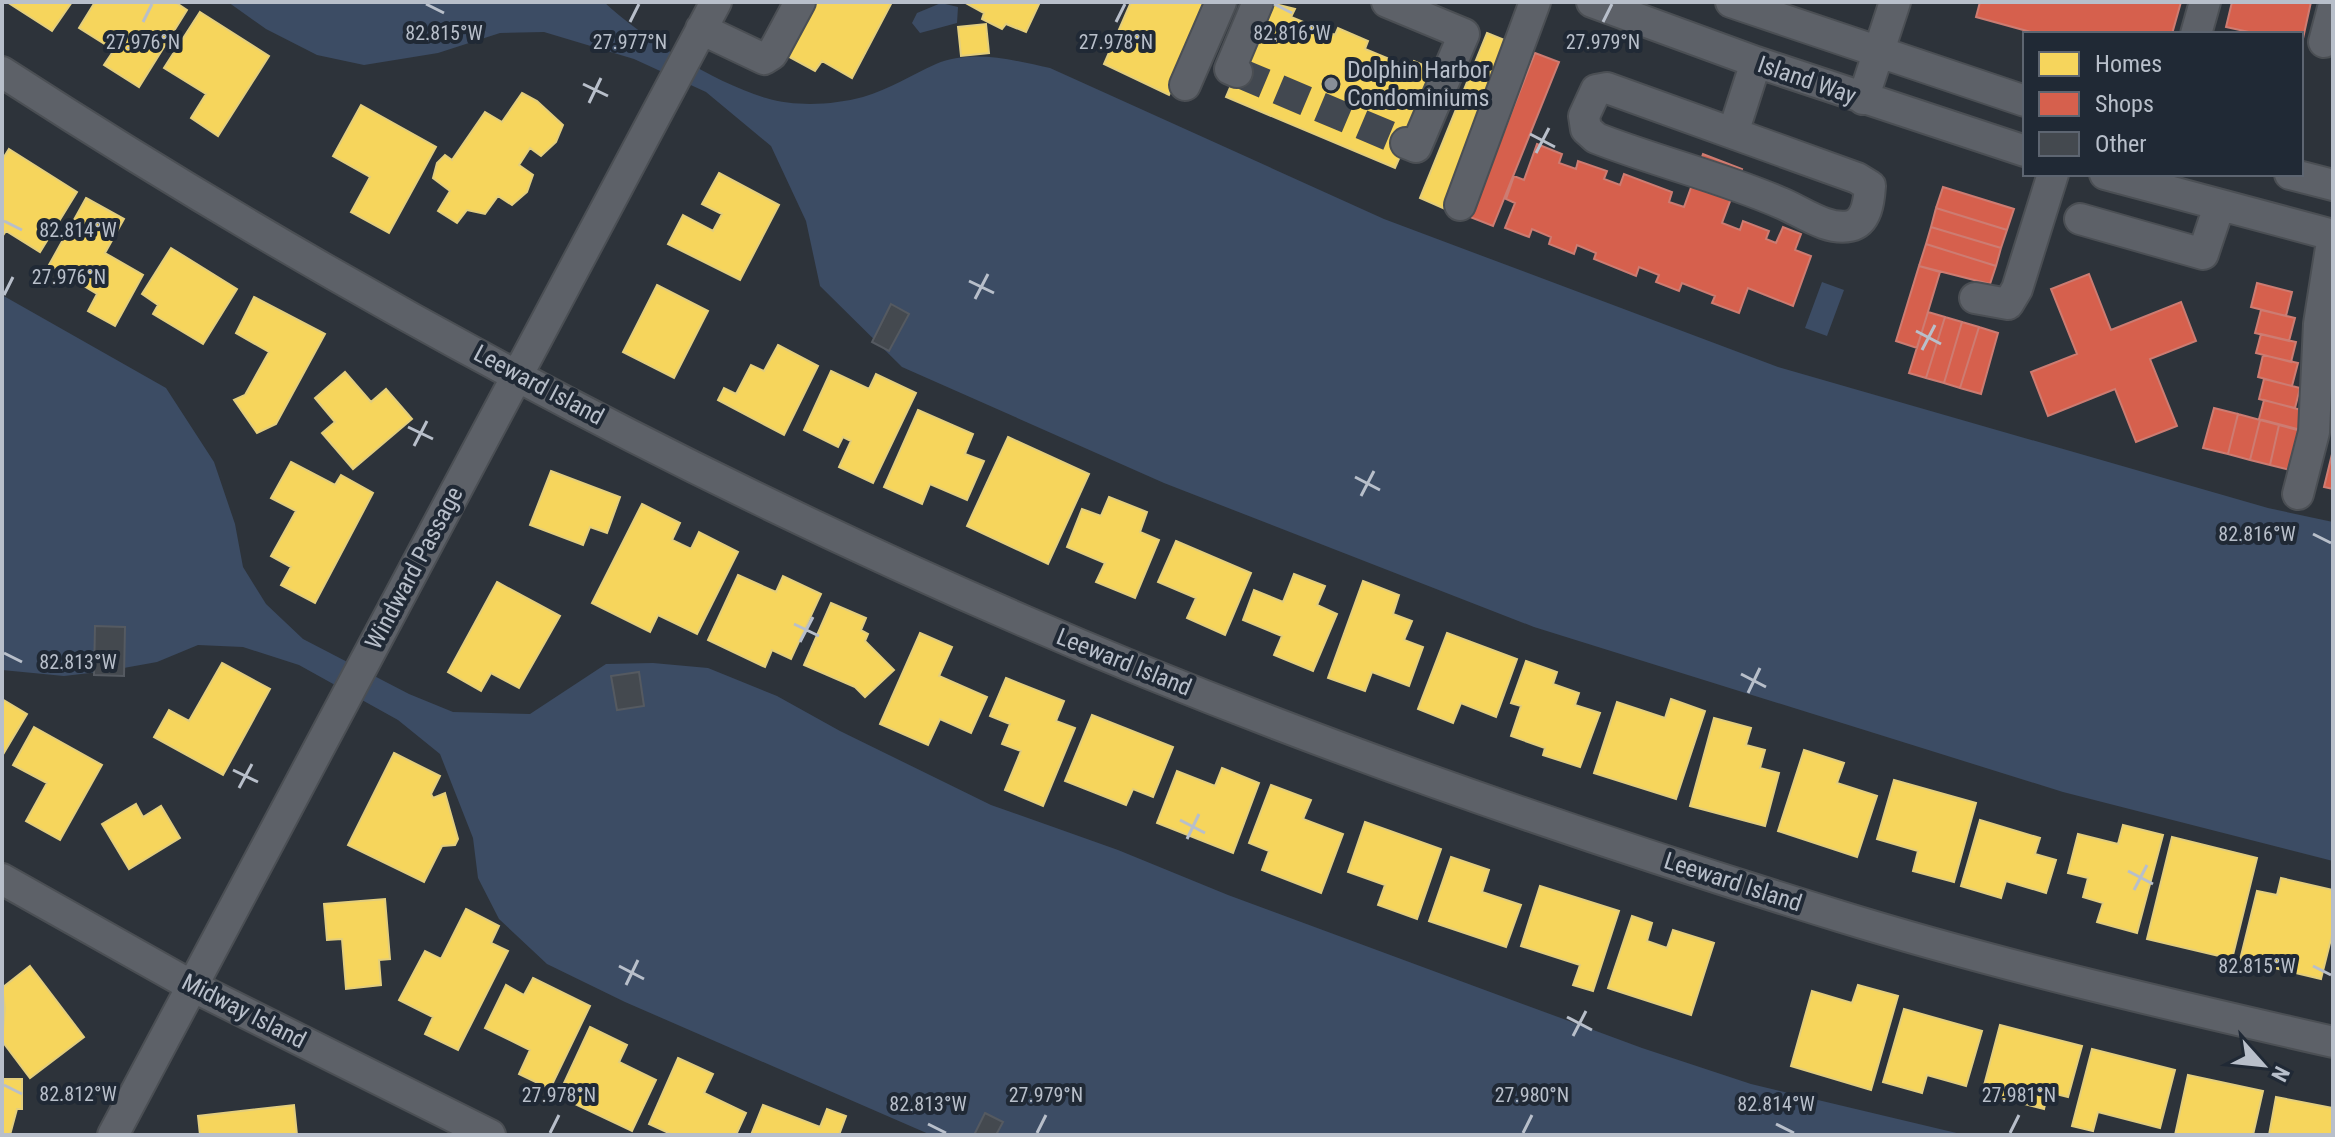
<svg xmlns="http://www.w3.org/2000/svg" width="2335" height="1137" font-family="'Roboto Condensed',sans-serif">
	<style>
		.water { fill: #3c4c64 }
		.homes { fill: #f6d55c; stroke: #e3ce7d; stroke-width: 2 }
		.shops { fill: #d6604d; stroke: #cd7c72; stroke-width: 2 }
		.building { fill: #44494f; stroke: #555a61; stroke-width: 2 }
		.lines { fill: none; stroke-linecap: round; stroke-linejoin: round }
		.minor-tunnel { stroke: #424850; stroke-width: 30; stroke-dasharray: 30 15; stroke-linecap: butt }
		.minor-casing { stroke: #4b4f54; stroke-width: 34 }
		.minor { stroke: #5d6168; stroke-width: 30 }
		.ticks { fill: none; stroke: #b8bfca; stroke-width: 3 }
		.poi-dot { fill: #878e98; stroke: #202935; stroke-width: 3 }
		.labels { text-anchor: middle; stroke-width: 8; stroke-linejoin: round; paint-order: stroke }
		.poi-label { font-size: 24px; fill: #b8bfca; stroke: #202935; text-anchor: start }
		.street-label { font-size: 24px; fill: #b8bfca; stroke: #202935 }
		.ticks-label { font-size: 20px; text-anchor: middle; fill: #b8bfca; stroke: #202935; stroke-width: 8; stroke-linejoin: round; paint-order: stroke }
	</style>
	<rect width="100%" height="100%" fill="#2d333a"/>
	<path class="water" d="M228,2H604C644,39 713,82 766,98C796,107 833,105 863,97C890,89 911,75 936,64C971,49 1014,60 1050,68L1384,219L1778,367L2268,508L2333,522V861L2063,792L1534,627L1164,483L902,367L820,286L806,221L771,146L706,92L634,59L544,32L500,33L438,53L364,65L317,55L266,29Z
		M941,3L958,7L957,23L920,33L912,23L917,13Z
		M1822,282L1844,290L1827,336L1805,328Z
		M2,295L166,388L214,462L235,524L243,567L266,604L303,639L409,694L453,712L530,714L606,664L653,663L708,668L777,696L840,731L991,805L1118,850L1228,895L1642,1048L1751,1084L1965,1135H931L625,1002L547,964L499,919L478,878L473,838L440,754L398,720L299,665L243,647L198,645L157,662L107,671L64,676L2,670Z"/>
	<path class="homes" d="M7,2H72L52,31Z
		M95,2H175L187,10L139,87L104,65L114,50L79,28Z
		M811,2H892L852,78L822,61L815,71L784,54Z
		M964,2H1040L1026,32L1006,24L1002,29L982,19L984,13Z
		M1131,2H1210L1169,95L1104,64Z
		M1267,2L1295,9L1291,17L1335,35L1338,28L1368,41L1365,49L1411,68L1414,61L1437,71L1395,168L1226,97Z
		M200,12L269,56L218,136L191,118L206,94L164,68Z
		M986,24L989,53L961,56L958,27Z
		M1487,33L1512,43L1445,209L1420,198Z
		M522,93L537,101L563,125L556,142L541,156L530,148L519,165L533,175L527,192L512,205L498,196L485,214L467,210L457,223L438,211L450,191L433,178L437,163L445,155L452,160L485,112L502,122Z
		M361,105L436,147L389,233L351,212L370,177L333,156Z
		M9,149L77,192L40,252L6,231L2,237V160Z
		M719,173L779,205L740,280L668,244L683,215L713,231L722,214L702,204Z
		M86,198L124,219L105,253L143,275L115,326L88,311L97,294L49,265Z
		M171,248L237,289L203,344L153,314L158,305L142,294Z
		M657,285L708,311L674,378L623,352Z
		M254,297L325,334L276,424L257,433L234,400L245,395L269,352L236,333Z
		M778,345L818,366L784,435L718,400L724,388L736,394L751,365L764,371Z
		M831,371L869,389L876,374L916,393L873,483L839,467L851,441L843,437L838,447L804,430Z
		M345,372L371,402L386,389L412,419L353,469L322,433L335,422L315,398Z
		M918,410L973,434L965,454L984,461L967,500L930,484L922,504L884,487Z
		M1008,437L1089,474L1048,564L967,526Z
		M291,462L335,485L341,475L373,493L315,603L281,585L291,567L271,556L296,511L271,498Z
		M551,471L620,497L607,533L590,527L583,545L530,525Z
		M1109,497L1147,512L1140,532L1159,540L1135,598L1096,582L1105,563L1067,547L1082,509L1101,516Z
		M642,504L680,523L672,540L691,549L699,532L738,552L697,634L658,615L650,632L592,603Z
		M1176,541L1251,573L1225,635L1187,618L1196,598L1158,582Z
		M1294,574L1325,586L1317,605L1337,614L1313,671L1274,655L1282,636L1243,620L1254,590L1283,602Z
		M738,575L776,592L783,576L821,594L791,659L772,650L765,667L708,640Z
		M1363,581L1399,595L1393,614L1412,621L1404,640L1423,647L1409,686L1372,672L1365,691L1328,678Z
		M497,582L560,616L519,688L491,673L481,691L448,672Z
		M831,603L866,618L861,630L868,634L865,641L894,670L865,697L855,687L804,665Z
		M920,633L952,647L939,676L987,697L971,733L940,719L928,745L880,724Z
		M1447,633L1517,659L1496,717L1461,703L1453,723L1418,709Z
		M1526,661L1557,672L1553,684L1579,693L1575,705L1600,713L1580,767L1543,755L1545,748L1511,736L1521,706L1511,703Z
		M222,663L270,689L223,775L154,737L169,710L189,721Z
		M1006,678L1064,701L1056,721L1075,728L1043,806L1005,790L1021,751L1002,744L1010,724L990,716Z
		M2,699L27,714L2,756Z
		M1671,699L1705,711L1676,799L1594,773L1617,702L1665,718Z
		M1092,715L1173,747L1153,797L1133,789L1126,805L1065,781Z
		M1714,718L1751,728L1746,745L1765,750L1760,768L1779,773L1765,826L1690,806Z
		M34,727L102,765L60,840L26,821L47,783L13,765Z
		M1804,750L1844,763L1837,783L1877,796L1857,857L1778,831Z
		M394,753L440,776L431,794L433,798L445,793L458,839L455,845L442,846L424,882L348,845Z
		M1222,768L1259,783L1233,853L1157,823L1177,771L1215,786Z
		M1894,780L1976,803L1954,882L1913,871L1918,851L1877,839Z
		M1271,785L1311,800L1303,819L1343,834L1321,893L1262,870L1269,851L1249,843Z
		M136,804L143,817L161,806L180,838L129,869L102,824Z
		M1980,820L2040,838L2035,854L2056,860L2046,893L2006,881L2001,898L1961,886Z
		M1365,822L1441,849L1417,919L1378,905L1385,885L1348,872Z
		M2123,825L2163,835L2137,933L2097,922L2103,903L2083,897L2088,878L2068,873L2078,834L2118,844Z
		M2172,837L2257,858L2232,959L2147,939Z
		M1451,857L1489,870L1482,892L1521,905L1506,947L1429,921Z
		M2281,878L2333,890V931L2321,979L2240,960L2257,891L2277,895Z
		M1540,886L1619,911L1593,991L1573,985L1580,965L1521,946Z
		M385,899L390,959L379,960L381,985L346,989L342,939L327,940L324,904Z
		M466,909L499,926L491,943L508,951L458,1050L425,1034L433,1017L399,1000L425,951L441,959Z
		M1632,916L1652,923L1647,941L1667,948L1673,930L1714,943L1691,1015L1608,988Z
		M30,966L84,1037L30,1078L2,1041L5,1008L2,988Z
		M533,978L590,1006L550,1089L519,1074L530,1050L485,1028L506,985L524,995Z
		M1858,985L1898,996L1871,1090L1791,1066L1812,991L1852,1003Z
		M1904,1009L1982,1031L1966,1086L1927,1075L1922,1093L1883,1082Z
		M2000,1025L2082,1046L2068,1097L2048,1092L2044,1109L1982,1093Z
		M590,1027L627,1045L619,1062L656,1080L632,1131L558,1096Z
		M2092,1049L2175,1070L2160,1128L2098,1112L2093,1131L2072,1126Z
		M678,1058L713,1074L704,1093L746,1113L736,1135H673L649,1124Z
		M2188,1075L2263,1091L2253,1135H2175Z
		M2,1079H22V1109H17L10,1135H2Z
		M2276,1097L2333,1108L2332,1135H2269Z
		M294,1105L297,1135H200L198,1116Z
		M763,1105L820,1127L827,1109L846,1116L839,1135H751Z"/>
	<path class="shops" d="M1980,2H2181L2172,34H2038L1976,17Z
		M2232,2H2311L2302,43L2301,34H2258L2226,27Z
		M1535,53L1559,62L1493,226L1470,217Z
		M1537,144L1562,154L1559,163L1576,169L1578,161L1607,171L1604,179L1620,185L1624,174L1672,192L1669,202L1684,207L1703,154L1742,169L1722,223L1740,230L1743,221L1769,231L1766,239L1776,243L1783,227L1801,234L1795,250L1811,256L1793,306L1748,288L1739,313L1712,303L1715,296L1682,283L1679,291L1656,282L1659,275L1639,267L1636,276L1594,259L1596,253L1577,245L1574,254L1549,244L1551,237L1532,229L1529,237L1505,228L1515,203L1506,199L1514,176L1524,180Z
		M1943,187L2014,209L2007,230L1936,208Z
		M1936,208L2007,230L2001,248L1931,227Z
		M1931,227L2001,248L1996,266L1926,244Z
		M1926,244L1996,266L1990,284L1919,266Z
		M1919,266L1940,272L1917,348L1896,341Z
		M2089,274L2111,330L2181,302L2196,341L2150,359L2177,426L2136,442L2115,389L2048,416L2031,372L2077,354L2051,289Z
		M2257,283L2292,292L2286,316L2251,307Z
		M2261,310L2295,318L2289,341L2255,333Z
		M1928,312L1945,317L1926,378L1909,373Z
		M1945,317L1962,322L1944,383L1926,378Z
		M1962,322L1979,327L1960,388L1944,383Z
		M1979,327L1998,333L1981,394L1960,388Z
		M2261,334L2296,342L2291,362L2256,353Z
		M2263,355L2298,363L2292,386L2258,377Z
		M2264,379L2300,388L2295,408L2259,399Z
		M2264,400L2305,411L2301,430L2259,419Z
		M2214,408L2238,414L2228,454L2203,448Z
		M2238,414L2260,420L2250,460L2228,454Z
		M2260,420L2279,425L2270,465L2250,460Z
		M2279,425L2301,431L2290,470L2270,465Z
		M2333,450V489L2324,487Z"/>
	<path class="building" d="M891,304L909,314L889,351L872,342Z
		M95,626L125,627L124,676L94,675Z
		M639,672L644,706L617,710L611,676Z
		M985,1113L1003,1122L996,1135H974Z"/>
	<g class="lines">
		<path class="minor-tunnel" d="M1237,72L1406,143"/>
		<g class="minor-casing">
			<path id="minor" d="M1387,2L1464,34L1416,147L1406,143
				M1592,2L1756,62L2025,151
				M1731,2L2025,101
				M701,29L764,59L772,54L800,2
				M2196,34L2205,2
				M2324,42L2333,8
				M2,72C326,282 669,467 1024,621C1289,736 1563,831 1839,916C2001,966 2167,1004 2333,1042
				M1237,72L1230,69L1258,2
				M1185,85L1221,2
				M1607,88L1857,178L1870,186C1869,201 1867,222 1850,226C1827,231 1801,211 1781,203C1722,177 1657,162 1596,138L1586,129L1584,116L1596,90Z
				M1863,99L1895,2
				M1733,133L1756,62
				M2105,174L2333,235
				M2290,174L2333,185
				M1460,205L1535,2
				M2080,219L2203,254L2219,206
				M1975,298L2008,304L2017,289L2053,174
				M2298,494L2314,432L2319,324L2333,235
				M2,879L192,986L490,1135
				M113,1135L716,2"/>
		</g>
		<use href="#minor" class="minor"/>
	</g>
	<path class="ticks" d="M426,4L444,13M1274,4L1292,13M143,22L152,4M630,22L639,4M1116,22L1125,4M1603,22L1612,4M583,84L608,96M589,103L601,78M1530,134L1555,147M1536,153L1549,128M4,221L22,230M969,281L994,293M4,295L13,277M975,299L988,274M1916,331L1941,344M1922,350L1935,325M408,427L433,439M414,446L427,421M1355,477L1380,490M1361,496L1374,471M2313,534L2331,543M794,624L819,636M800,642L813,617M4,653L22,662M1741,674L1766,687M1748,693L1760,668M233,770L258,782M239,788L252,764M1180,820L1205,833M1187,839L1199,814M2128,871L2153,884M2134,890L2147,865M619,966L644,979M2313,966L2331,975M626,985L638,960M1567,1017L1592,1030M1573,1036L1586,1011M4,1085L22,1094M928,1124L946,1133M1776,1124L1794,1133M550,1133L559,1115M1037,1133L1046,1115M1523,1133L1532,1115M2010,1133L2019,1115"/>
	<circle class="poi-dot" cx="1331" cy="84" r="8"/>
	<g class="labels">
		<g class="poi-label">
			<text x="1347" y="78">Dolphin Harbor<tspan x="1347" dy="28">Condominiums</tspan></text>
		</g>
		<g class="street-label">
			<text transform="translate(1807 80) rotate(19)" y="8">Island Way</text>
			<text transform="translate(539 385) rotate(28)" y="8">Leeward Island</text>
			<text transform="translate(414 568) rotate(-62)" y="8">Windward Passage</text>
			<text transform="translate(1124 662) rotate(22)" y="8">Leeward Island</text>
			<text transform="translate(1733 882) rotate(18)" y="8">Leeward Island</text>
			<text transform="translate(244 1011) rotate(27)" y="8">Midway Island</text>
		</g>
	</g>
	<g class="ticks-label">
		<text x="444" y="40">82.815°W</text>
		<text x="1292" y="40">82.816°W</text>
		<text x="143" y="49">27.976°N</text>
		<text x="630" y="49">27.977°N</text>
		<text x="1116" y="49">27.978°N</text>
		<text x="1603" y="49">27.979°N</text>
		<text x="78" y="237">82.814°W</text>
		<text x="69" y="284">27.976°N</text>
		<text x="2257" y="541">82.816°W</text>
		<text x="78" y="669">82.813°W</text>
		<text x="2257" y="973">82.815°W</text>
		<text x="78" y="1101">82.812°W</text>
		<text x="559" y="1102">27.978°N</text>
		<text x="1046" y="1102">27.979°N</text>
		<text x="1532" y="1102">27.980°N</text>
		<text x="2019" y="1102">27.981°N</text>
		<text x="928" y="1111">82.813°W</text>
		<text x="1776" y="1111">82.814°W</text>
	</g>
	<rect width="2335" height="1137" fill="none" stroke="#b8bfca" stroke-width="8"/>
	<rect x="2023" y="32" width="280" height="144" fill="#202935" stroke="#5d6571" stroke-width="2"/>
	<rect x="2039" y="52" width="40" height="24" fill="#f6d55c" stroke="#5d6571" stroke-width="2"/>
	<text x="2095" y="72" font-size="24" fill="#b8bfca">Homes</text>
	<rect x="2039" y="92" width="40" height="24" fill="#d6604d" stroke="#5d6571" stroke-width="2"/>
	<text x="2095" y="112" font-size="24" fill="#b8bfca">Shops</text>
	<rect x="2039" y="132" width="40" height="24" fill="#44494f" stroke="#5d6571" stroke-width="2"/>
	<text x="2095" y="152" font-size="24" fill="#b8bfca">Other</text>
	<g transform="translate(2263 1065) rotate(117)" stroke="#202935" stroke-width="6" paint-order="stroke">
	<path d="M0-6L14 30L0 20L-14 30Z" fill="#b8bfca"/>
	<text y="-12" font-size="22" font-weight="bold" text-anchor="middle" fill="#b8bfca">N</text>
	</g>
</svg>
